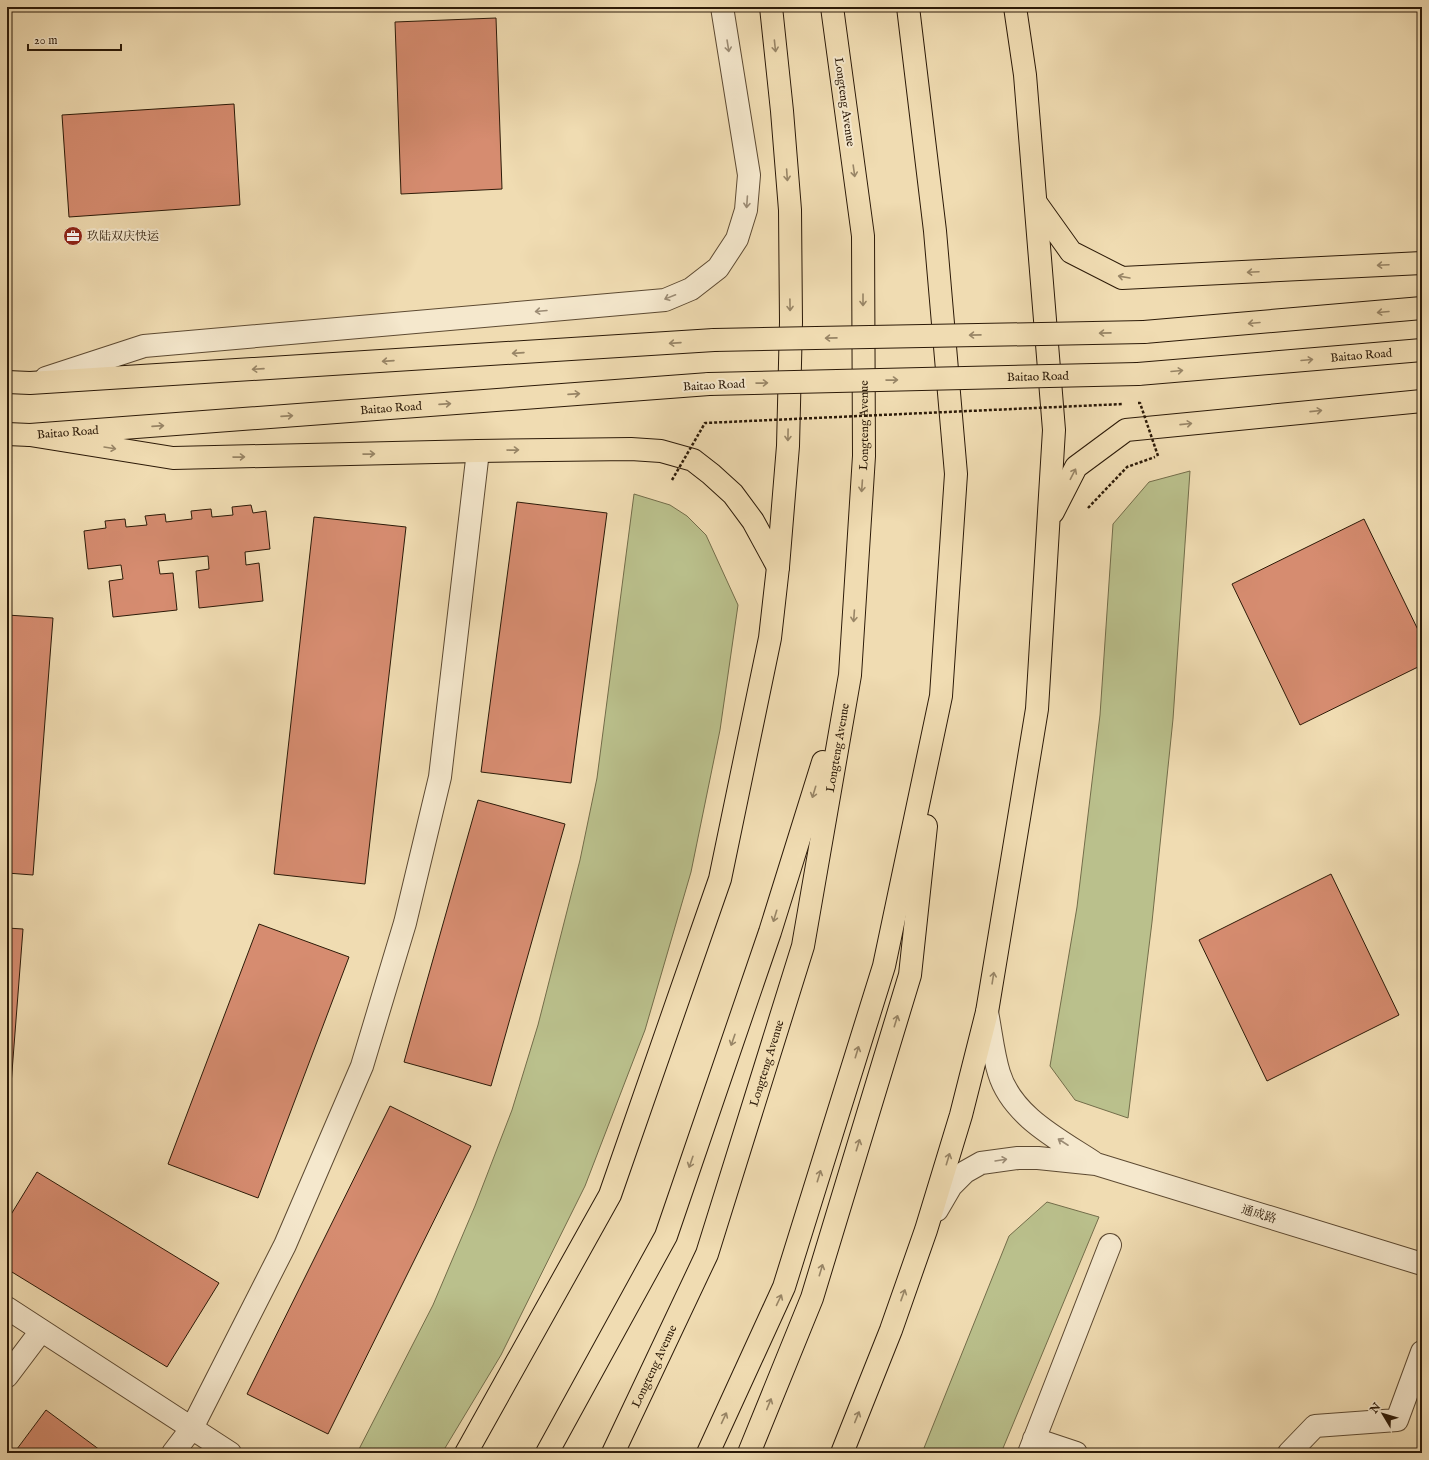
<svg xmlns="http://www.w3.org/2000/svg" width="1429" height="1460" font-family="'IM FELL English','Noto Serif SC',serif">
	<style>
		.green { fill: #bac08c; stroke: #736d4a }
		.building { fill: #d68c70; stroke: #2c1a08 }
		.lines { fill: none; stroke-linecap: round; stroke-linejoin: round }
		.minor-casing { stroke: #5d4a32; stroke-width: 24 }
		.major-casing { stroke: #2c1a08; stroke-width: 24 }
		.highway-casing { stroke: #2c1a08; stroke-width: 24 }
		.path { stroke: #2c1a08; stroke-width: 2.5; stroke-dasharray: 3 2; stroke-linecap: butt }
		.minor { stroke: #f5e8cd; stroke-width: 22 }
		.major { stroke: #f0dcb2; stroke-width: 22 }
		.highway { stroke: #f0dcb2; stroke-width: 22 }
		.major-bridge-casing { stroke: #2c1a08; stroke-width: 24; stroke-linecap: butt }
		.path-bridge { stroke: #2c1a08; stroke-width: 2.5; stroke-dasharray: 3 2; stroke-linecap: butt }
		.major-bridge { stroke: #f0dcb2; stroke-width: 22 }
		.oneway { stroke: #9b8b74 }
		.oneway2 { stroke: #988566 }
		.labels { text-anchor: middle; stroke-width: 4; stroke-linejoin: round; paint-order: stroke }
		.street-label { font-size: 12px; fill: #2c1a08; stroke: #f5e8cd }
		.poi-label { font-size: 12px; fill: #2c1a08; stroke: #f5e8cd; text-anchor: start }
	</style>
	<rect width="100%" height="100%" fill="#f0dcb2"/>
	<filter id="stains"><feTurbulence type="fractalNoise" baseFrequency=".005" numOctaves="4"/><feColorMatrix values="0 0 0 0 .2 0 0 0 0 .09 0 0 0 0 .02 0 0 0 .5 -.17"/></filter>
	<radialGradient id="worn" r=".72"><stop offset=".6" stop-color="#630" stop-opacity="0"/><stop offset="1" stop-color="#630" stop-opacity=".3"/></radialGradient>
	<path class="green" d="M1190,471L1173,719L1152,922L1128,1118L1075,1100L1050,1066L1077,907L1100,715L1113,524L1149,482Z
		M634,494L670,505L687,516L706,535L738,605L720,730L691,872L645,1030L585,1186L501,1355L442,1453H357L433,1305L475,1206L512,1110L538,1025L580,860L597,778Z
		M1047,1202L1099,1217L1001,1453H922L1009,1236Z"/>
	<path class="building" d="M496,18L502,189L401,194L395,22Z
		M234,104L240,205L69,217L62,115Z
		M517,502L607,513L571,783L481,772Z
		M251,505L253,513L266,511L270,549L245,552L246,565L259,563L263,601L199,608L196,571L209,569L208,556L158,561L160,574L173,573L177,610L113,617L109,581L123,579L121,565L88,569L84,531L106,528L105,521L125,519L126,527L147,525L145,516L165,514L166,522L192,519L191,511L211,509L212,517L233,515L232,507Z
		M314,517L406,527L365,884L274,874Z
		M1364,519L1422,638V665L1300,725L1232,584Z
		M7,615L53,618L33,875L7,873Z
		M478,800L565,824L491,1086L404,1062Z
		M1331,874L1399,1015L1267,1081L1199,940Z
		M259,924L349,957L258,1198L168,1164Z
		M7,928L23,929L7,1137Z
		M390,1106L471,1146L328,1434L247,1394Z
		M37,1172L219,1283L167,1367L7,1269V1221Z
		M46,1410L104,1453H14Z"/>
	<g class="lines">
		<g class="minor-casing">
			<path id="minor" d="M46,378L144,346L665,300L691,289L718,268L737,239L746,210L749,175L722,7
				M987,1012C991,1032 993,1054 999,1073C1012,1116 1058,1139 1093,1162
				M937,1210L951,1186L965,1172L981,1163L1018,1158H1038L1096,1164L1422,1264
				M7,1308L230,1453
				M7,1376L41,1331
				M1034,1439L1076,1453
				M173,1453L192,1428L285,1245L362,1066L405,923L440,777L478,451
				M1029,1453L1110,1245
				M1289,1453L1315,1426L1397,1420L1422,1352"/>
		</g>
		<g class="major-casing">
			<g id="major">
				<path d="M1036,203L1071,252L1122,278L1422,263"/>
				<path d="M1144,332L1422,308"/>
				<path id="s1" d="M1138,374L1422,350"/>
				<path d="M7,382L30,383L714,340"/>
				<path id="s2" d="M7,434L30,435L709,384"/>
				<path d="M30,435L173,458L478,451L631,449L661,451L693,460L711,474L733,494L753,521L778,567"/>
				<path d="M1053,512L1076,467L1126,430L1422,401"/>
				<path d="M466,1453L610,1195L720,879L770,638L778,567L788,446L791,322L790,210L782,111L771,7"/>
				<path d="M842,1453L891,1330L926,1230L961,1115L987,1012L1037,709L1054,430L1025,75L1015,7"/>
			</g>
		</g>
		<g class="highway-casing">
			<g id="highway">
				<path d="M547,1453L666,1236L770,932L823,762"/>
				<path id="s3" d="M613,1453L707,1254L803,946L850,675L864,456L863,236L832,7"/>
				<path d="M708,1453L784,1287L884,966L941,696L956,474L935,231L908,7"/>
				<path d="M749,1453L812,1298L910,975L926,826"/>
			</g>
		</g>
		<path class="path" d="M1088,508L1127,467L1155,457"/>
		<use href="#minor" class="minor"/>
		<use href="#major" class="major"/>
		<use href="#highway" class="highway"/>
		<g class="major-bridge-casing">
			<g id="major-bridge">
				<path d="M714,340L1144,332"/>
				<path id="s4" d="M709,384L1138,374"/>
			</g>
		</g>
		<path class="path-bridge" d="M1138,403H1140L1158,456
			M672,480L705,423L1123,404"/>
		<use href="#major-bridge" class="major-bridge"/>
	</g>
	<defs><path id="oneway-shaft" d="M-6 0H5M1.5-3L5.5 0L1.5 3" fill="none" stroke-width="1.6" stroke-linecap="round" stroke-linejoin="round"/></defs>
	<g class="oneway">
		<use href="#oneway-shaft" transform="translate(728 46) rotate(81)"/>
		<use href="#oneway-shaft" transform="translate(747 202) rotate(94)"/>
		<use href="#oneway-shaft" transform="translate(670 297) rotate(158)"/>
		<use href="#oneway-shaft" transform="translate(541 311) rotate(175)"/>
		<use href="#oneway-shaft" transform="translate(1063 1142) rotate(-147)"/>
		<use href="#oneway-shaft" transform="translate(1001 1160) rotate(-9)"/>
	</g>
	<g class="oneway2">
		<use href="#oneway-shaft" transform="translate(775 46) rotate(84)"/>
		<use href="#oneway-shaft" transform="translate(854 171) rotate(82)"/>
		<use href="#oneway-shaft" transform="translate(787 175) rotate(86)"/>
		<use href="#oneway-shaft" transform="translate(1383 265) rotate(177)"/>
		<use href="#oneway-shaft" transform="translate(1253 272) rotate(177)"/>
		<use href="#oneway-shaft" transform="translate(1124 277) rotate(-170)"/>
		<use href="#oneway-shaft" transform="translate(863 300) rotate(90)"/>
		<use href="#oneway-shaft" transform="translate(790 305) rotate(89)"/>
		<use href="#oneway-shaft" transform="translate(1383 312) rotate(175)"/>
		<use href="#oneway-shaft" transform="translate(1254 323) rotate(175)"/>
		<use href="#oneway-shaft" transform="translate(1105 333) rotate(179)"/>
		<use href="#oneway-shaft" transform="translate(975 335) rotate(179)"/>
		<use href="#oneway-shaft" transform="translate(831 338) rotate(179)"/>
		<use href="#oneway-shaft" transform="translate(675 343) rotate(176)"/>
		<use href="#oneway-shaft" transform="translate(518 353) rotate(176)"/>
		<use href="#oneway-shaft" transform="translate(1307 360) rotate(-5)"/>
		<use href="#oneway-shaft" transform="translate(388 361) rotate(176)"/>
		<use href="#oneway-shaft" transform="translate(258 369) rotate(176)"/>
		<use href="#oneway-shaft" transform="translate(1177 371) rotate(-5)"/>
		<use href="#oneway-shaft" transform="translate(892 380) rotate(-1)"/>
		<use href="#oneway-shaft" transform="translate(762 383) rotate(-1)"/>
		<use href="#oneway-shaft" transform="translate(574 394) rotate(-4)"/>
		<use href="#oneway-shaft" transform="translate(445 404) rotate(-4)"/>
		<use href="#oneway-shaft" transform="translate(1316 411) rotate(-6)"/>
		<use href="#oneway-shaft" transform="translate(287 416) rotate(-4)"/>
		<use href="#oneway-shaft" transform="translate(1186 424) rotate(-6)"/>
		<use href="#oneway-shaft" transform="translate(158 426) rotate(-4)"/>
		<use href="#oneway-shaft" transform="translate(788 435) rotate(91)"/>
		<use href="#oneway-shaft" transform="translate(110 448) rotate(9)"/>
		<use href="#oneway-shaft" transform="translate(513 450) rotate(-1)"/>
		<use href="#oneway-shaft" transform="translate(369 454) rotate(-1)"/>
		<use href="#oneway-shaft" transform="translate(239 457) rotate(-1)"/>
		<use href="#oneway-shaft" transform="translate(1073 474) rotate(-63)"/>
		<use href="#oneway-shaft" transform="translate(862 486) rotate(94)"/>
		<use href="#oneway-shaft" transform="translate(854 616) rotate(94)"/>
		<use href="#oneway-shaft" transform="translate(814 792) rotate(107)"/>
		<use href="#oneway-shaft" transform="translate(775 916) rotate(107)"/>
		<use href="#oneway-shaft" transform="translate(993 978) rotate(-81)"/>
		<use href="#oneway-shaft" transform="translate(896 1021) rotate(-73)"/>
		<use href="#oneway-shaft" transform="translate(733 1040) rotate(109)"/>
		<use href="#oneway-shaft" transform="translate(857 1052) rotate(-73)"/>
		<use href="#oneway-shaft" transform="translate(858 1145) rotate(-73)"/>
		<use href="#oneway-shaft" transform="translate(948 1159) rotate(-73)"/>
		<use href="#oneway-shaft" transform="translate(691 1162) rotate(109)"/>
		<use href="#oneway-shaft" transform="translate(819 1176) rotate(-73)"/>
		<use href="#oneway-shaft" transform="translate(821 1270) rotate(-73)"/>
		<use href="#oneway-shaft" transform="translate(903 1295) rotate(-70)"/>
		<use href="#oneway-shaft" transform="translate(779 1300) rotate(-65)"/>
		<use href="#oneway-shaft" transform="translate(769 1404) rotate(-68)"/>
		<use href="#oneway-shaft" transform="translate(857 1417) rotate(-68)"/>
		<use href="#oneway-shaft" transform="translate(724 1418) rotate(-65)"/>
	</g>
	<defs>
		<g id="office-disc" transform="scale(1)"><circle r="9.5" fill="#8f2418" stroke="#f5e8cd"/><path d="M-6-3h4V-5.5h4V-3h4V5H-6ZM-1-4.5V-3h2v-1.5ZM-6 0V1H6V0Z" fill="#fff"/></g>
	</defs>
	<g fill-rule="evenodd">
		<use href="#office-disc" x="73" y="236"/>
	</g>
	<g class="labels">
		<g class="street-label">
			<text transform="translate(845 102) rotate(82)" y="4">Longteng Avenue</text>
			<text dy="4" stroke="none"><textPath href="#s1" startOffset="224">Baitao Road</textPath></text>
			<text dy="4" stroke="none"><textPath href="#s4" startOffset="329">Baitao Road</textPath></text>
			<text transform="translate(714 385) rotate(-3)" y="4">Baitao Road</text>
			<text dy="4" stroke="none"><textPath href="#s2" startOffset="385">Baitao Road</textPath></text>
			<text dy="4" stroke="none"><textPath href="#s3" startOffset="1068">Longteng Avenue</textPath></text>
			<text dy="4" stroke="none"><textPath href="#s2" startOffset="61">Baitao Road</textPath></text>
			<text dy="4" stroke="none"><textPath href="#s3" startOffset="744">Longteng Avenue</textPath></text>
			<text dy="4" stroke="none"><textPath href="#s3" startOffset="420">Longteng Avenue</textPath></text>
			<text transform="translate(1259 1214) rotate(17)" y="4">通成路</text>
			<text dy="4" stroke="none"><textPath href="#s3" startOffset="96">Longteng Avenue</textPath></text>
		</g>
		<g class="poi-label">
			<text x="87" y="240">玖陆双庆快运</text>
		</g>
	</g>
	<rect width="1429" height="1460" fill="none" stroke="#f0dcb2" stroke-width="24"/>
	<rect x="8" y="8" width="1413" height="1444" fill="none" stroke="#2c1a08" stroke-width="2"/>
	<rect x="12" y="12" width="1405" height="1436" fill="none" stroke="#2c1a08"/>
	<g transform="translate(1383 1414) rotate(308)" stroke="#f5e8cd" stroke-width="3" paint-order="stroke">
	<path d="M0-3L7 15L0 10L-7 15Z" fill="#2c1a08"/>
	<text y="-6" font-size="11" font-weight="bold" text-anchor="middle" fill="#2c1a08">N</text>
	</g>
	<path d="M28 44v6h93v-6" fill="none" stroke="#2c1a08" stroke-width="2"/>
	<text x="34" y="44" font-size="12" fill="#2c1a08" stroke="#f5e8cd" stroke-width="3" paint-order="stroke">20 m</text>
	<rect width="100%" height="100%" filter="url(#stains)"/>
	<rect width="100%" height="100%" fill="url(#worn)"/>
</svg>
